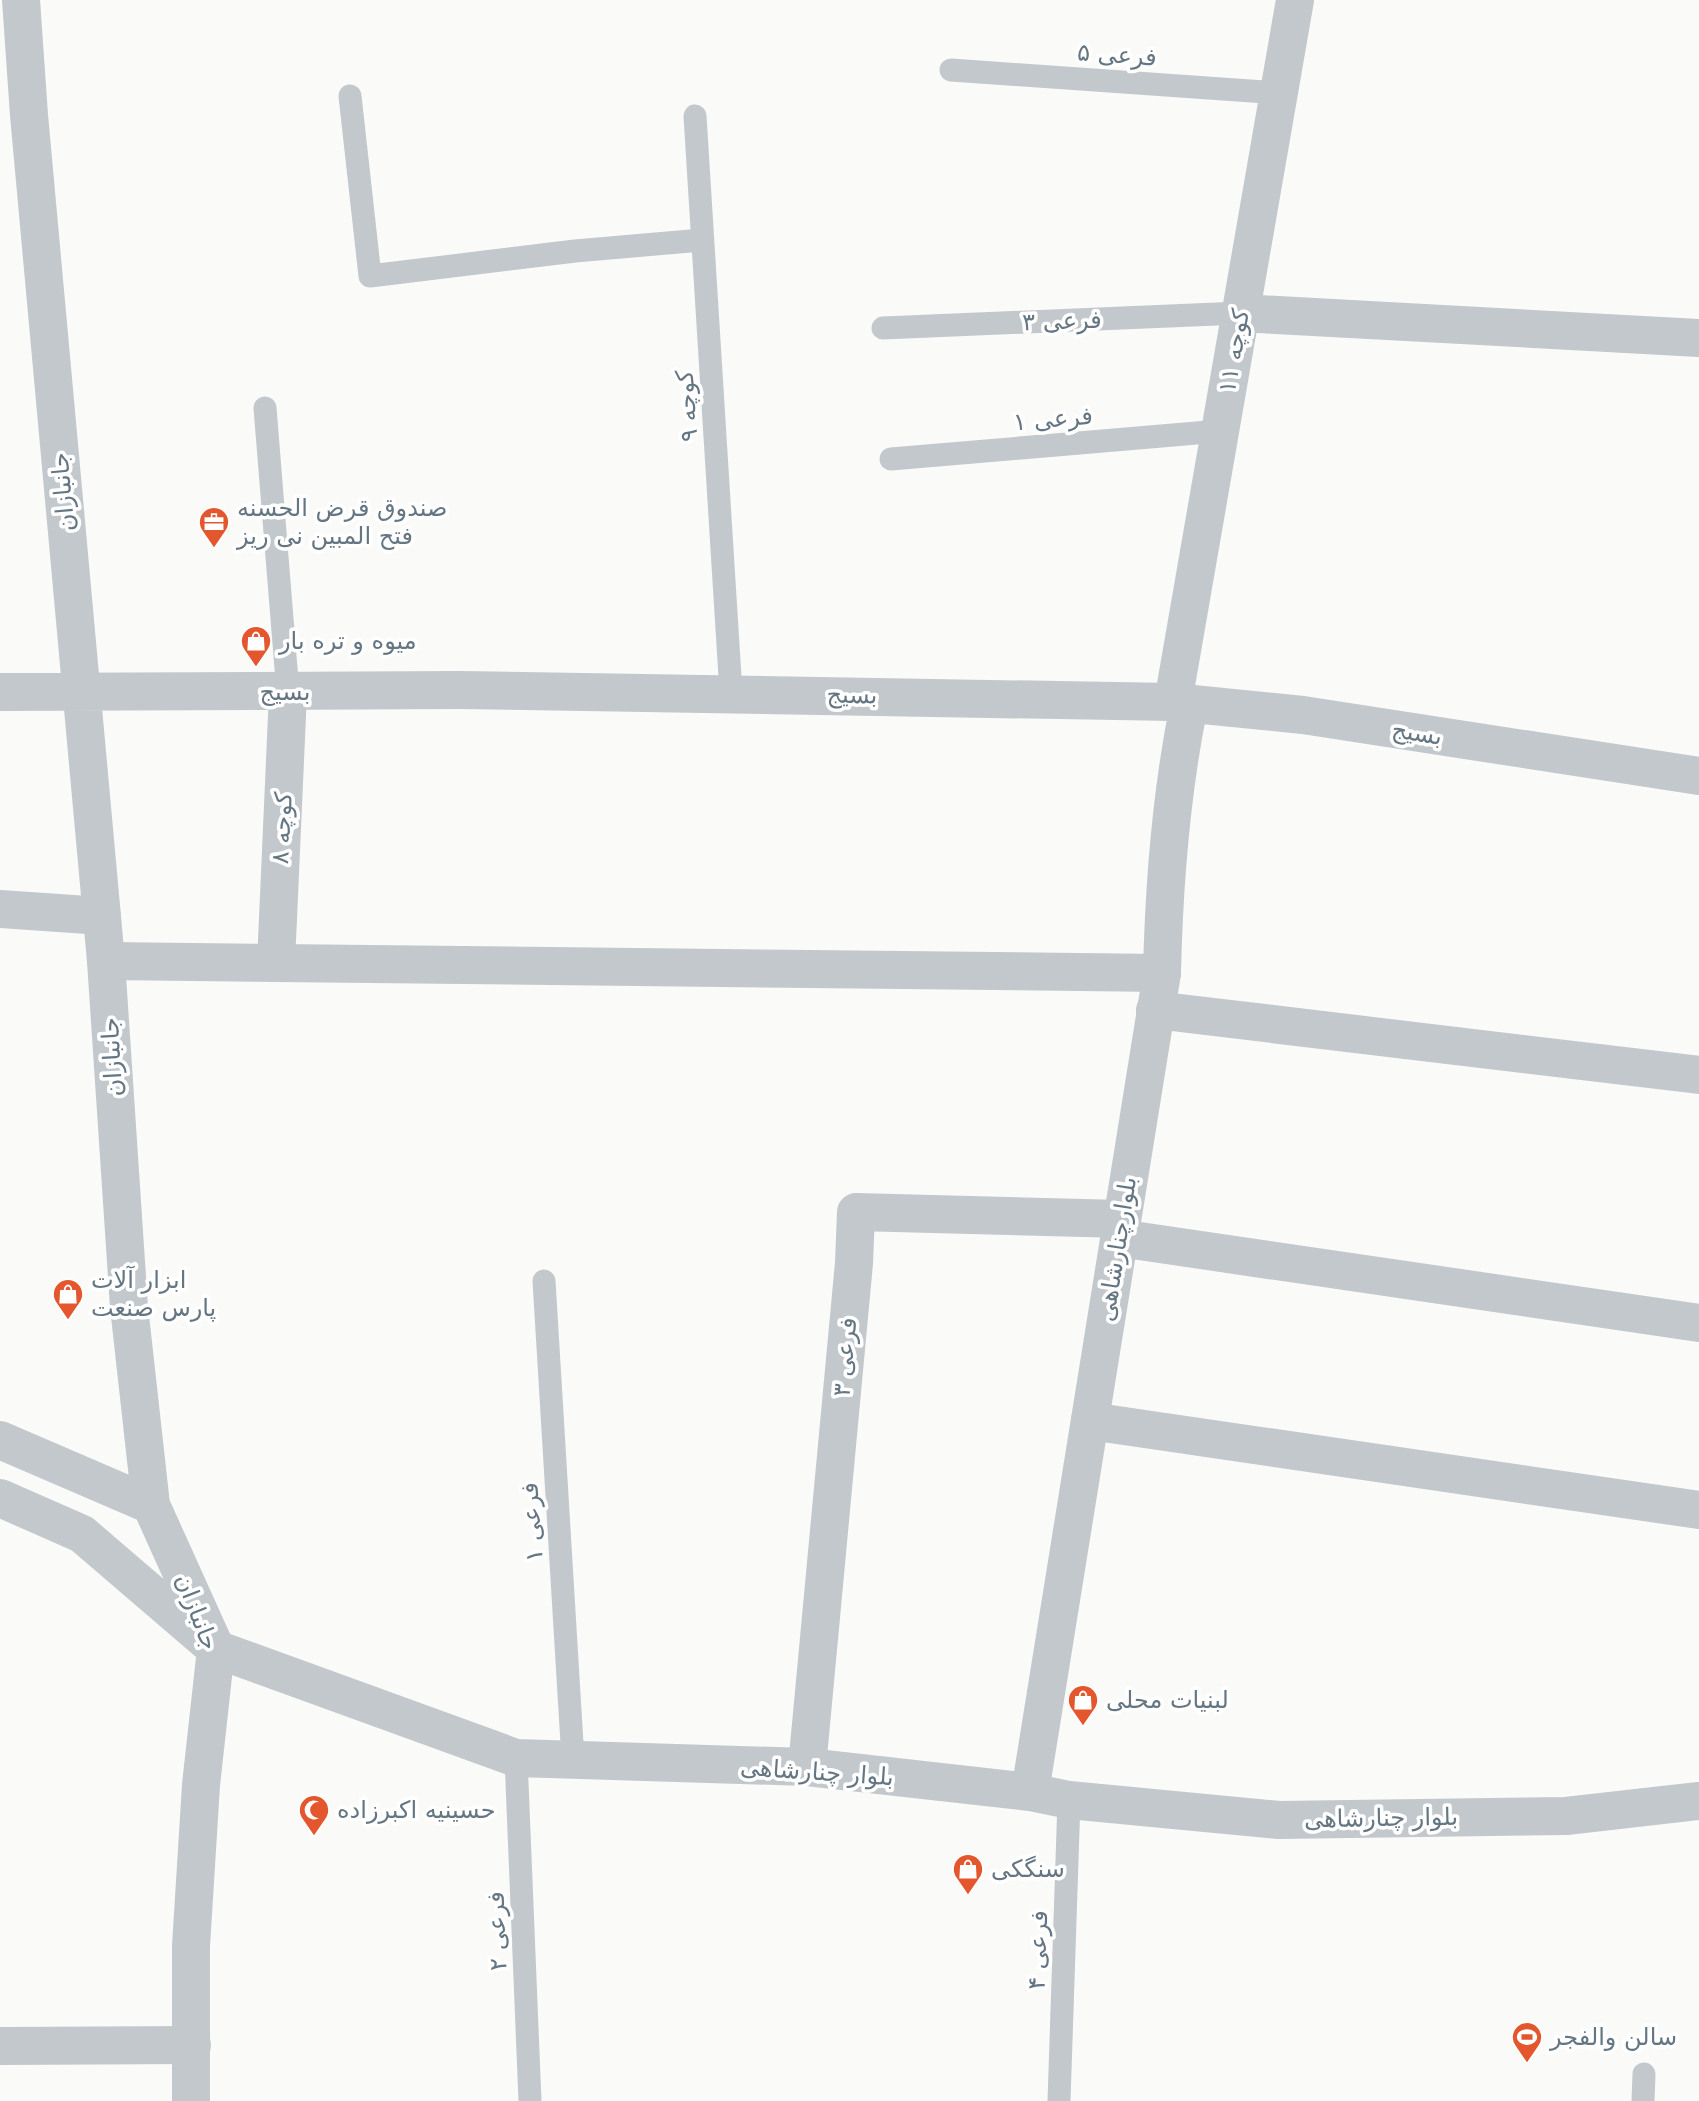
<svg xmlns="http://www.w3.org/2000/svg" width="1699" height="2101" font-family="'DejaVu Sans',Cairo,sans-serif">
	<style>
		.lines { fill: none; stroke-linecap: round; stroke-linejoin: round }
		.service { stroke: #c3c8cc; stroke-width: 23 }
		.minor { stroke: #c3c8cc; stroke-width: 38 }
		.tertiary { stroke: #c3c8cc; stroke-width: 38 }
		.labels { text-anchor: middle; stroke-width: 7; stroke-linejoin: round; paint-order: stroke }
		.street-label { font-size: 24px; fill: #657683; stroke: #fff }
		.poi-label { font-size: 24px; fill: #657683; stroke: #fff; text-anchor: start }
	</style>
	<rect width="100%" height="100%" fill="#fafaf8"/>
	<g class="lines">
		<path class="service" d="M951,70L1279,93
			M350,96L370,276L575,251L702,240
			M695,116L731,693
			M883,328L1240,313
			M265,408L288,693
			M891,459L1220,431
			M544,1281L573,1760
			M516,1758L530,2101
			M1059,2101L1069,1800
			M1643,2101L1644,2074"/>
		<path class="minor" d="M1240,313L1699,338
			M1173,702L1295,0
			M0,909L102,916
			M106,961L1162,973
			M276,963L288,693
			M1155,1010L1699,1075
			M1119,1238L1699,1323
			M1090,1421L1699,1510
			M807,1767L854,1263L856,1212L1122,1219
			M0,2046L192,2045"/>
		<path class="tertiary" d="M21,0L29,115L106,961L129,1307L151,1505L216,1649L201,1785L191,1946V2101
			M0,692L460,690L1173,702L1303,715L1699,776
			M0,1440L151,1505
			M0,1498L82,1534L216,1649L516,1758L807,1767L1030,1792L1069,1800L1279,1820L1566,1816L1699,1801
			M1030,1792L1162,973C1164,883 1171,793 1189,705"/>
	</g>
	<defs>
		<g id="office-pin" transform="scale(1.575)"><path d="M0 17L-7.5 6A9.5 9.5 0 1 1 7.5 6Z" fill="#e4572e" stroke="#fff"/><path d="M-6-3h4V-5.5h4V-3h4V5H-6ZM-1-4.5V-3h2v-1.5ZM-6 0V1H6V0Z" fill="#fff"/></g>
		<g id="shop-pin" transform="scale(1.575)"><path d="M0 17L-7.5 6A9.5 9.5 0 1 1 7.5 6Z" fill="#e4572e" stroke="#fff"/><path d="M-5-2.5h2.3a2.7 3.5 0 0 1 5.4 0H5L5.5 6h-11ZM-1.5-2.5h3a1.5 2.3 0 0 0-3 0Z" fill="#fff"/></g>
		<g id="mosque-pin" transform="scale(1.575)"><path d="M0 17L-7.5 6A9.5 9.5 0 1 1 7.5 6Z" fill="#e4572e" stroke="#fff"/><path d="M3.5-4.9A6 6 0 1 0 3.5 4.9A5 5 0 1 1 3.5-4.9Z" fill="#fff"/></g>
		<g id="stadium-pin" transform="scale(1.575)"><path d="M0 17L-7.5 6A9.5 9.5 0 1 1 7.5 6Z" fill="#e4572e" stroke="#fff"/><path d="M0-5a6.5 5 0 1 0 0 10a6.5 5 0 1 0 0-10ZM-3.5-1.8h7v3.6h-7Z" fill="#fff"/></g>
	</defs>
	<g fill-rule="evenodd">
		<use href="#office-pin" x="214" y="522"/>
		<use href="#shop-pin" x="256" y="641"/>
		<use href="#shop-pin" x="68" y="1294"/>
		<use href="#shop-pin" x="1083" y="1700"/>
		<use href="#mosque-pin" x="314" y="1810"/>
		<use href="#shop-pin" x="968" y="1869"/>
		<use href="#stadium-pin" x="1527" y="2037"/>
	</g>
	<g class="labels">
		<g class="street-label">
			<text transform="translate(1117 55) rotate(4)" y="8">فرعی ۵</text>
			<text transform="translate(1062 321) rotate(-2)" y="8">فرعی ۳</text>
			<text transform="translate(1234 351) rotate(-80)" y="8">کوچه ۱۱</text>
			<text transform="translate(687 406) rotate(-94)" y="8">کوچه ۹</text>
			<text transform="translate(1053 419) rotate(-5)" y="8">فرعی ۱</text>
			<text transform="translate(63 492) rotate(-95)" y="8">جانبازان</text>
			<text x="285" y="700">بسیج</text>
			<text transform="translate(852 695) rotate(1)" y="8">بسیج</text>
			<text transform="translate(1417 733) rotate(9)" y="8">بسیج</text>
			<text transform="translate(282 828) rotate(-87)" y="8">کوچه ۸</text>
			<text transform="translate(112 1057) rotate(-93)" y="8">جانبازان</text>
			<text transform="translate(1117 1249) rotate(-81)" y="8">بلوارچنارشاهی</text>
			<text transform="translate(845 1357) rotate(-85)" y="8">فرعی ۳</text>
			<text transform="translate(532 1522) rotate(-94)" y="8">فرعی ۱</text>
			<text transform="translate(197 1612) rotate(69)" y="8">جانبازان</text>
			<text transform="translate(817 1772) rotate(4)" y="8">بلوار چنارشاهی</text>
			<text transform="translate(1381 1818) rotate(-1)" y="8">بلوار چنارشاهی</text>
			<text transform="translate(497 1931) rotate(-92)" y="8">فرعی ۲</text>
			<text transform="translate(1038 1950) rotate(-88)" y="8">فرعی ۴</text>
		</g>
		<g class="poi-label">
			<text x="237" y="516">صندوق قرض الحسنه<tspan x="237" dy="28">فتح المبین نی ریز</tspan></text>
			<text x="279" y="649">میوه و تره بار</text>
			<text x="91" y="1288">ابزار آلات<tspan x="91" dy="28">پارس صنعت</tspan></text>
			<text x="1106" y="1708">لبنیات محلی</text>
			<text x="337" y="1818">حسینیه اکبرزاده</text>
			<text x="991" y="1877">سنگکی</text>
			<text x="1550" y="2045">سالن والفجر</text>
		</g>
	</g>
</svg>
